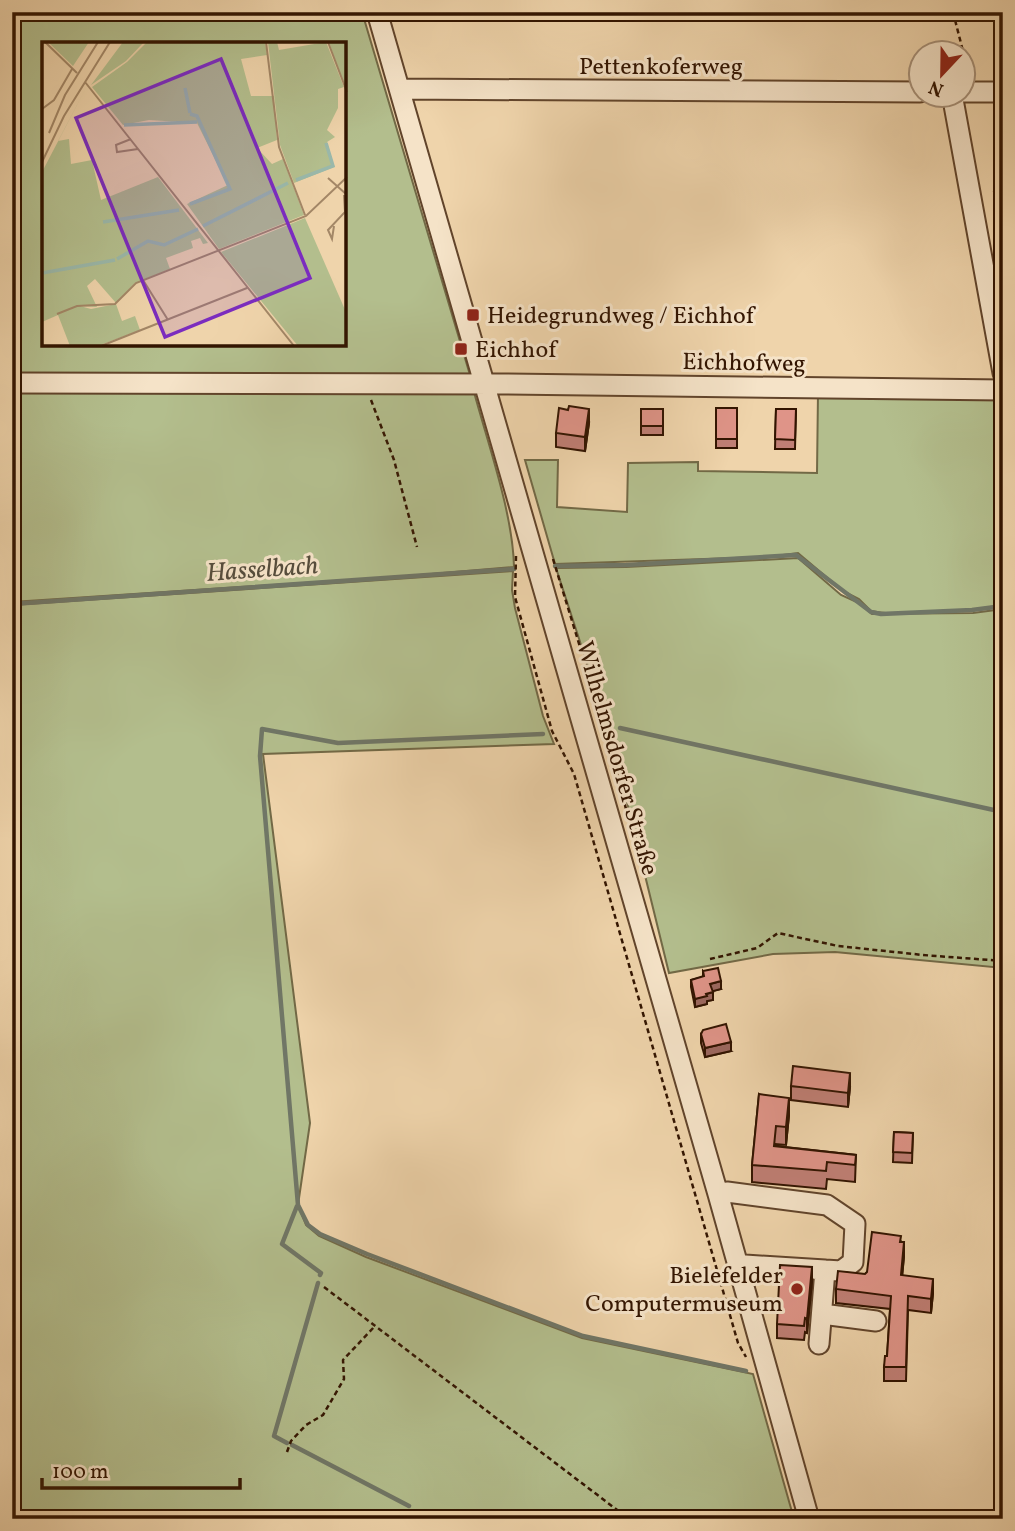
<svg xmlns="http://www.w3.org/2000/svg" width="1015" height="1531" font-family="Vollkorn,serif">
	<style>
		.green { fill: #b3be8d; stroke: #726946; stroke-width: 2; fill-rule: evenodd }
		.lines { fill: none; stroke-linecap: round; stroke-linejoin: round }
		.stream { stroke: #707666; stroke-width: 4.5 }
		.minor-casing { stroke: #61442b; stroke-width: 23 }
		.path { stroke: #321400; stroke-width: 2.5; stroke-dasharray: 5 3.5; stroke-linecap: butt }
		.minor { stroke: #f5e3c8; stroke-width: 19 }
		.wall { fill: #c07f75; stroke: #321400; stroke-width: 2 }
		.shaded-wall { fill: #9c685f; stroke: #321400; stroke-width: 2 }
		.building { fill: #df9488; stroke: #321400; stroke-width: 2 }
		.poi-dot { fill: #8f2418; stroke: #f5e3c8; stroke-width: 2.5 }
		.labels { text-anchor: middle; stroke-width: 6; stroke-linejoin: round; paint-order: stroke }
		.street-label { font-size: 24px; fill: #321400; stroke: #f5e3c8 }
		.poi-label { font-size: 24px; fill: #321400; stroke: #f5e3c8; text-anchor: start }
		.water-label { font-size: 26px; font-style: italic; fill: #564d3c; stroke: #f5e3c8 }
		.inset-river { fill: none; stroke: #9ab8aa; stroke-width: 3.5 }
		.inset-road { fill: none; stroke: #a38767; stroke-width: 2 }
		.view { fill: #7b2cbf; fill-opacity: 0.15; stroke: #7b2cbf; stroke-width: 3.5 }
		.inset-edge { fill: none; stroke: #321400; stroke-width: 3.5 }
	</style>
	<rect width="100%" height="100%" fill="#efd4ab"/>
	<filter id="stains"><feTurbulence type="fractalNoise" baseFrequency=".00286" numOctaves="4"/><feColorMatrix values="0 0 0 0 .2 0 0 0 0 .09 0 0 0 0 .02 0 0 0 .5 -.17"/></filter>
	<radialGradient id="worn" r=".72"><stop offset=".6" stop-color="#630" stop-opacity="0"/><stop offset="1" stop-color="#630" stop-opacity=".3"/></radialGradient>
	<path class="green" d="M12,12H362L470,375L12,374ZM44,44H345V345H44Z
		M12,391L474,392C488,444 513,514 514,567L396,577L12,602Z
		M818,393L1003,395V605C967,611 906,618 871,611L859,599L843,591L798,553L767,557L555,564L525,460H558L557,507L627,512L628,463L698,462V471L817,473Z
		M798,558L841,595L859,603L872,614L973,613L1003,609V968L835,952L773,954L669,973L611,737L556,568L626,567Z
		M513,571L512,590L515,608L543,716L554,744L263,754L310,1123L298,1205L306,1225L319,1236L366,1257L582,1338L753,1374L794,1519H12V605Z"/>
	<g class="lines">
		<path class="stream" d="M555,566L626,565L796,555L871,612L881,614L972,610L1003,606
			M12,604L514,569
			M620,728L1003,812
			M543,734L338,743L262,729L260,756L298,1205L308,1225L320,1234L367,1254L583,1336L746,1371
			M297,1206L282,1244L321,1273L320,1275
			M287,1443L274,1436L318,1283
			M292,1445L409,1506"/>
		<g class="minor-casing">
			<path id="minor" d="M377,12L718,1194L809,1519
				M400,89L920,92
				M962,92H1003
				M952,94L1003,373
				M12,383L500,384L1003,390
				M718,1194L727,1192L827,1205L855,1224L853,1262L841,1271L745,1265L738,1267
				M822,1314L876,1321
				M819,1344L825,1270"/>
		</g>
		<path class="path" d="M953,12L966,63L964,77
			M371,400L394,460L417,547
			M516,556L515,597L552,731L574,774L738,1343L746,1357
			M553,559L608,738L629,821
			M710,959L757,948L778,933L838,946L923,955L1003,961
			M324,1287L629,1519
			M287,1452L291,1441L306,1425L323,1415L344,1379L343,1360L375,1326"/>
		<use href="#minor" class="minor"/>
	</g>
	<path class="wall" d="M1003,149V211L994,210V191Z
		M1003,243V290H1000L999,281V263Z
		M716,408H737V448H716Z
		M641,409H663V435H641Z
		M776,409H796L795,449H775Z
		M589,423L585,451L556,447V433Z
		M703,971L721,989L712,991L713,1000L707,1001V1004L695,1007L691,987V980L703,977Z
		M701,1034L731,1051L705,1057L701,1043Z
		M791,1086L850,1087L848,1107L791,1100Z
		M759,1094L789,1115L786,1145L776,1144V1146L856,1155L855,1182L827,1179L826,1189L752,1182V1165Z
		M894,1132L913,1133L912,1163L893,1162Z
		M901,1242L904,1256L902,1276L933,1293L931,1313L908,1310L906,1381H884V1367L887,1356L890,1309L836,1303V1289L865,1274Z
		M812,1281L807,1333L805,1332L804,1340L777,1338V1324Z"/>
	<path class="shaded-wall" d="M589,409V423L585,451V437Z
		M721,981V989L710,992V984Z
		M713,992V1000L707,1001V1004L695,1007V999L706,994Z
		M731,1042V1051L705,1057V1048Z
		M850,1073V1087L848,1107V1093Z
		M789,1098V1115L786,1145V1127Z
		M904,1242V1256L901,1289V1275Z
		M812,1267V1281L807,1333V1319Z
		M933,1279V1293L931,1313V1299Z"/>
	<path class="building" d="M1003,149V193L994,191Z
		M1003,243V272L1000,271L999,263Z
		M569,406L589,409L585,437L556,433L559,408L568,410Z
		M716,408H737V439H716Z
		M641,409H663V426H641Z
		M776,409H796L795,440L775,439Z
		M718,968L721,981L710,984L713,992L706,994L707,996L695,999L691,980L704,976L703,971Z
		M726,1024L731,1042L705,1048L701,1034L703,1030Z
		M793,1066L850,1073L848,1093L791,1086Z
		M759,1094L789,1098L786,1127L776,1126L774,1146L856,1155L855,1165L827,1162L826,1171L752,1165Z
		M894,1132L913,1133L912,1153L893,1152Z
		M872,1232L901,1236L900,1242H904L901,1275L933,1279L931,1299L908,1296L906,1367H884L885,1356H887L891,1296L836,1289L838,1271L865,1274L867,1272Z
		M780,1265L812,1267L807,1319L805,1318L804,1326L777,1324Z"/>
	<g class="poi-dot">
		<rect x="466" y="308" width="14" height="14" rx="3.5"/>
		<rect x="454" y="342" width="14" height="14" rx="3.5"/>
		<circle cx="797" cy="1289" r="7"/>
	</g>
	<g class="labels">
		<g class="street-label">
			<text x="661" y="74">Pettenkoferweg</text>
			<text transform="translate(744 362) rotate(1)" y="8">Eichhofweg</text>
			<text transform="translate(618 758) rotate(74)" y="8">Wilhelmsdorfer Straße</text>
		</g>
		<g class="poi-label">
			<text x="487" y="323">Heidegrundweg / Eichhof</text>
			<text x="475" y="357">Eichhof</text>
			<text x="783" y="1283" text-anchor="end">Bielefelder<tspan x="783" dy="28">Computermuseum</tspan></text>
		</g>
		<g class="water-label">
			<text transform="translate(262 568) rotate(-4)" y="9">Hasselbach</text>
		</g>
	</g>
	<g transform="translate(42 42)">
		<rect width="304" height="304" fill="#efd4ab"/>
		<path d="M6,0H47L31,24ZM81,0H102L84,19L49,43ZM105,0H223L225,13L199,17L209,54H232L235,98L215,106L230,122L241,117L262,173L177,207L145,162L186,143L155,81L107,78L81,83L50,45L85,20ZM226,0H235L237,8L284,0L302,45L296,47V66L285,88L293,95L285,100L292,125L252,141L238,103ZM287,0H304V48ZM45,44L16,99L27,97L29,122L50,118L59,158L116,135L166,201L161,202L158,196L149,199L151,206L124,216L128,227L93,241L74,261L53,237L45,244L55,265L38,264L49,267L74,262L80,279L93,274L98,288L56,304H28L16,273L0,280V130ZM263,176L304,270V304H256L179,210Z" fill="#b3be8d"/>
		<path class="inset-river" d="M143,46L148,71M82,83L155,80M254,138L291,124L284,101M148,162L188,147L155,74L148,72M61,180L137,168M161,184L246,141M75,217L106,199L122,203L156,187M0,231L73,218"/>
		<path class="inset-road" d="M3,0L35,31M224,0L237,105L263,173M286,0L305,50M43,40L252,304M0,67L12,58L30,27M7,91L23,53L56,0M89,97L74,103L75,110L96,107M0,120L22,74L68,0M286,136L304,152M292,184L290,197L286,188L303,170L302,153M101,238L126,278M15,272L35,264L73,262L94,241L264,174L305,135M59,304L205,246"/>
		<path class="view" d="M179,17L268,236L123,295L34,76Z"/>
		<rect width="304" height="304" class="inset-edge"/>
	</g>
	<rect width="1015" height="1531" fill="none" stroke="#efd4ab" stroke-width="42"/>
	<rect x="14" y="14" width="987" height="1503" fill="none" stroke="#321400" stroke-width="3.5"/>
	<rect x="21" y="21" width="973" height="1489" fill="none" stroke="#321400" stroke-width="2"/>
	<g transform="translate(942 74) rotate(202)"><circle r="33" fill="#f5e3c8" stroke="#a79078" stroke-width="2"/>
	<path d="M0-5L12 26L0 18L-12 26Z" fill="#8f2418"/>
	<text y="-10" font-size="19" font-weight="bold" text-anchor="middle" fill="#321400">N</text>
	</g>
	<path d="M42 1478v10h198v-10" fill="none" stroke="#321400" stroke-width="3.5"/>
	<text x="52" y="1478" font-size="21" fill="#321400" stroke="#f5e3c8" stroke-width="5" paint-order="stroke">100 m</text>
	<rect width="100%" height="100%" filter="url(#stains)"/>
	<rect width="100%" height="100%" fill="url(#worn)"/>
</svg>
